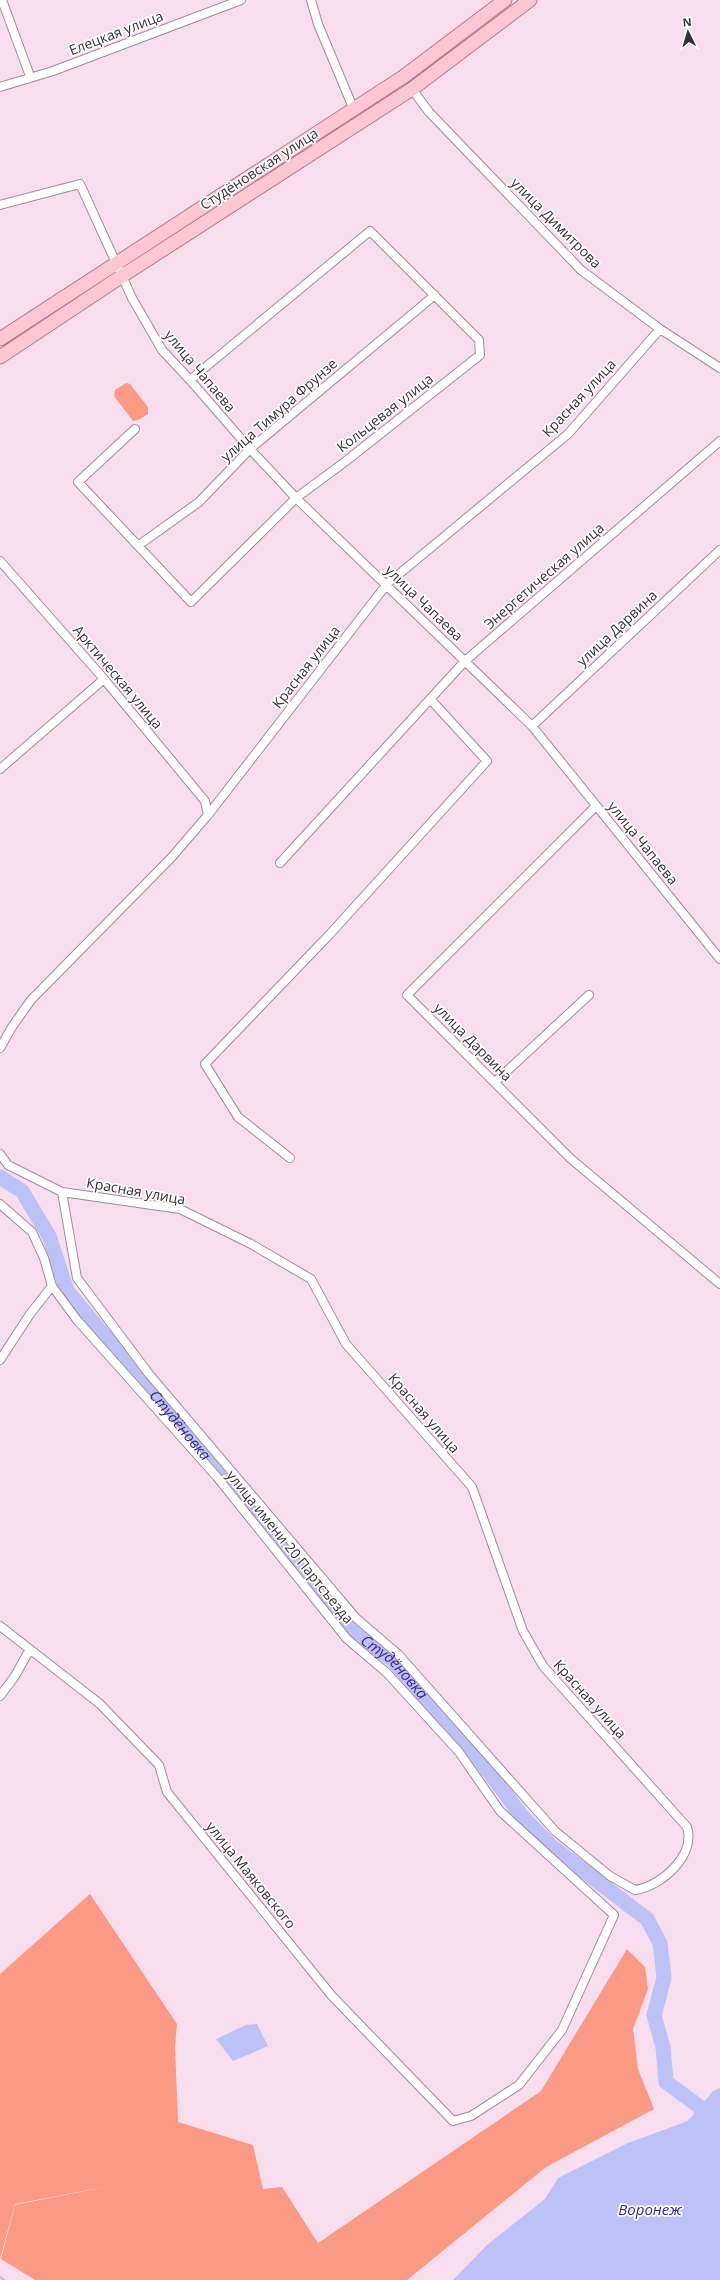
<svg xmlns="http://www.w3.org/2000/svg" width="720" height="2280" font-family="'Open Sans',sans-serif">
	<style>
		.green { fill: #fa9a84 }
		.water { fill: #bcc1f7 }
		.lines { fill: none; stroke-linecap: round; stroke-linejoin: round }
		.stream { stroke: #bcc1f7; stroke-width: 2.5 }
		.river { stroke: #bcc1f7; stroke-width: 15 }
		.minor-casing { stroke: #a28a9b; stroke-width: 10 }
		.primary-casing { stroke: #b67a89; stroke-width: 15 }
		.minor { stroke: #fff; stroke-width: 8 }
		.primary { stroke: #fcc7d3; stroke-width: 13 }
		.labels { text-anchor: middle; stroke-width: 3.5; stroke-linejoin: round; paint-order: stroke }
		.street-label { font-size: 14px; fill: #392f36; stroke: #fff }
		.water-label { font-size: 15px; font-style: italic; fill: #33288b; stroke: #fff }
	</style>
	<rect width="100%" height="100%" fill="#f8ddef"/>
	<path class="green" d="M126,383L130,384L148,407V414L138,420L133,421L114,396L115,390Z
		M90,1894L177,2024L175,2047L178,2122L253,2145L263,2189L282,2187L318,2243L541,2091L627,1949L645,1967L648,1989L633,2029L638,2069L654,2109L546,2167L407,2280H35L1,2259L15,2205L110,2186L15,2204L0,2259V1974Z"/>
	<path class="water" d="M257,2024L268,2046L233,2061L216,2039L246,2025Z
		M720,2088V2280H453L487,2245L545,2199L558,2178L628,2143L688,2121L713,2091Z"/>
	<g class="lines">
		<path class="stream" d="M0,2277L4,2280"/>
		<path class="river" id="s1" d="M0,1177L22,1191L49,1236L67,1291L355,1634L392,1659L489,1772L521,1815L550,1845L647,1919L660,1943L664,1978L654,2015L663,2047L666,2082L700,2107L706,2127"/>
		<g class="minor-casing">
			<path id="minor" d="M2,0L30,76
				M311,0L318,24L354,110
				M0,87L53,71L241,0
				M412,89L429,112L581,270L660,329L720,368
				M0,205L80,184L132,298L162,350L190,380L250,449L296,498L532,726L720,959
				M135,429L78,482L191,602L296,498L346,461L480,355L479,340L370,231L190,380
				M139,545L199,502L250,449L435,295
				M0,561L104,679L205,801L208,815
				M532,726L720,550
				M0,769L104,679
				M596,806L407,995L570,1158L720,1284
				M280,863L465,661L720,441
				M0,1048L12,1027L31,1000L171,858L208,815L387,584L568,434L660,329
				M495,1082L589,995
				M0,1154L8,1165L62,1192L180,1209L251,1244L311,1279L346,1344L472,1487L523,1631L543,1666L687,1827C696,1855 662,1886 635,1890L610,1876L555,1831L398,1654L356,1618L149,1374L77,1278L62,1192
				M290,1158L238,1117L205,1064L330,934L487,761L430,699
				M0,1204L32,1232L44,1258L52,1286L77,1320L217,1477L347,1639L387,1673L459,1752L500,1811L614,1915L562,2030L519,2085L471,2116L453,2121L332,1996L167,1792L159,1765L100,1704L0,1626
				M0,1360L30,1314L52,1286
				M0,1696L15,1676L30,1649"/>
		</g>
		<g class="primary-casing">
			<path id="primary" d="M0,339L403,77L505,0
				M0,357L122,276L412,89L530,0"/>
		</g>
		<use href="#minor" class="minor"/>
		<use href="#primary" class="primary"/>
	</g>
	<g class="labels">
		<g class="street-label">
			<text transform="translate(116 33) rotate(-21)" y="5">Елецкая улица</text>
			<text transform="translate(259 169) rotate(-33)" y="5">Студёновская улица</text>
			<text transform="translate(556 223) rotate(45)" y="5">улица Димитрова</text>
			<text transform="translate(200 371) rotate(50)" y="5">улица Чапаева</text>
			<text transform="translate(579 398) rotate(-47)" y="5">Красная улица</text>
			<text transform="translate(279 410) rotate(-41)" y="5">улица Тимура Фрунзе</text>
			<text transform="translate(385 413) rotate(-38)" y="5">Кольцевая улица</text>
			<text transform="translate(544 576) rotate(-41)" y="5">Энергетическая улица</text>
			<text transform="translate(424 603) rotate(44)" y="5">улица Чапаева</text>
			<text transform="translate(617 628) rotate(-43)" y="5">улица Дарвина</text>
			<text transform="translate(306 667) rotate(-52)" y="5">Красная улица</text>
			<text transform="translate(118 677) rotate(50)" y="5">Арктическая улица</text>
			<text transform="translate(643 843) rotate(51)" y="5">улица Чапаева</text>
			<text transform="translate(473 1042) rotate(45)" y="5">улица Дарвина</text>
			<text transform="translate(136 1191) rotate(10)" y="5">Красная улица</text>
			<text transform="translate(424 1413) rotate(49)" y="5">Красная улица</text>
			<text transform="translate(290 1547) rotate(51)" y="5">улица имени 20 Партсъезда</text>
			<text transform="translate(590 1699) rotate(48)" y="5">Красная улица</text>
			<text transform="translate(251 1875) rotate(51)" y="5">улица Маяковского</text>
		</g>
		<g class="water-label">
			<text dy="5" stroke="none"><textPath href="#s1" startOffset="312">Студёновка</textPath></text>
			<text dy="5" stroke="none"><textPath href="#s1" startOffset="636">Студёновка</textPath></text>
			<text x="650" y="2215">Воронеж</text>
		</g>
	</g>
	<g transform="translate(688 32) rotate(355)" stroke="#ffffff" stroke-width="3" paint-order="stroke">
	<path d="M0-3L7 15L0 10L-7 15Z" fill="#392f36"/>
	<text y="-6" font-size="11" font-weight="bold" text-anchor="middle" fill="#392f36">N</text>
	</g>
</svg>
